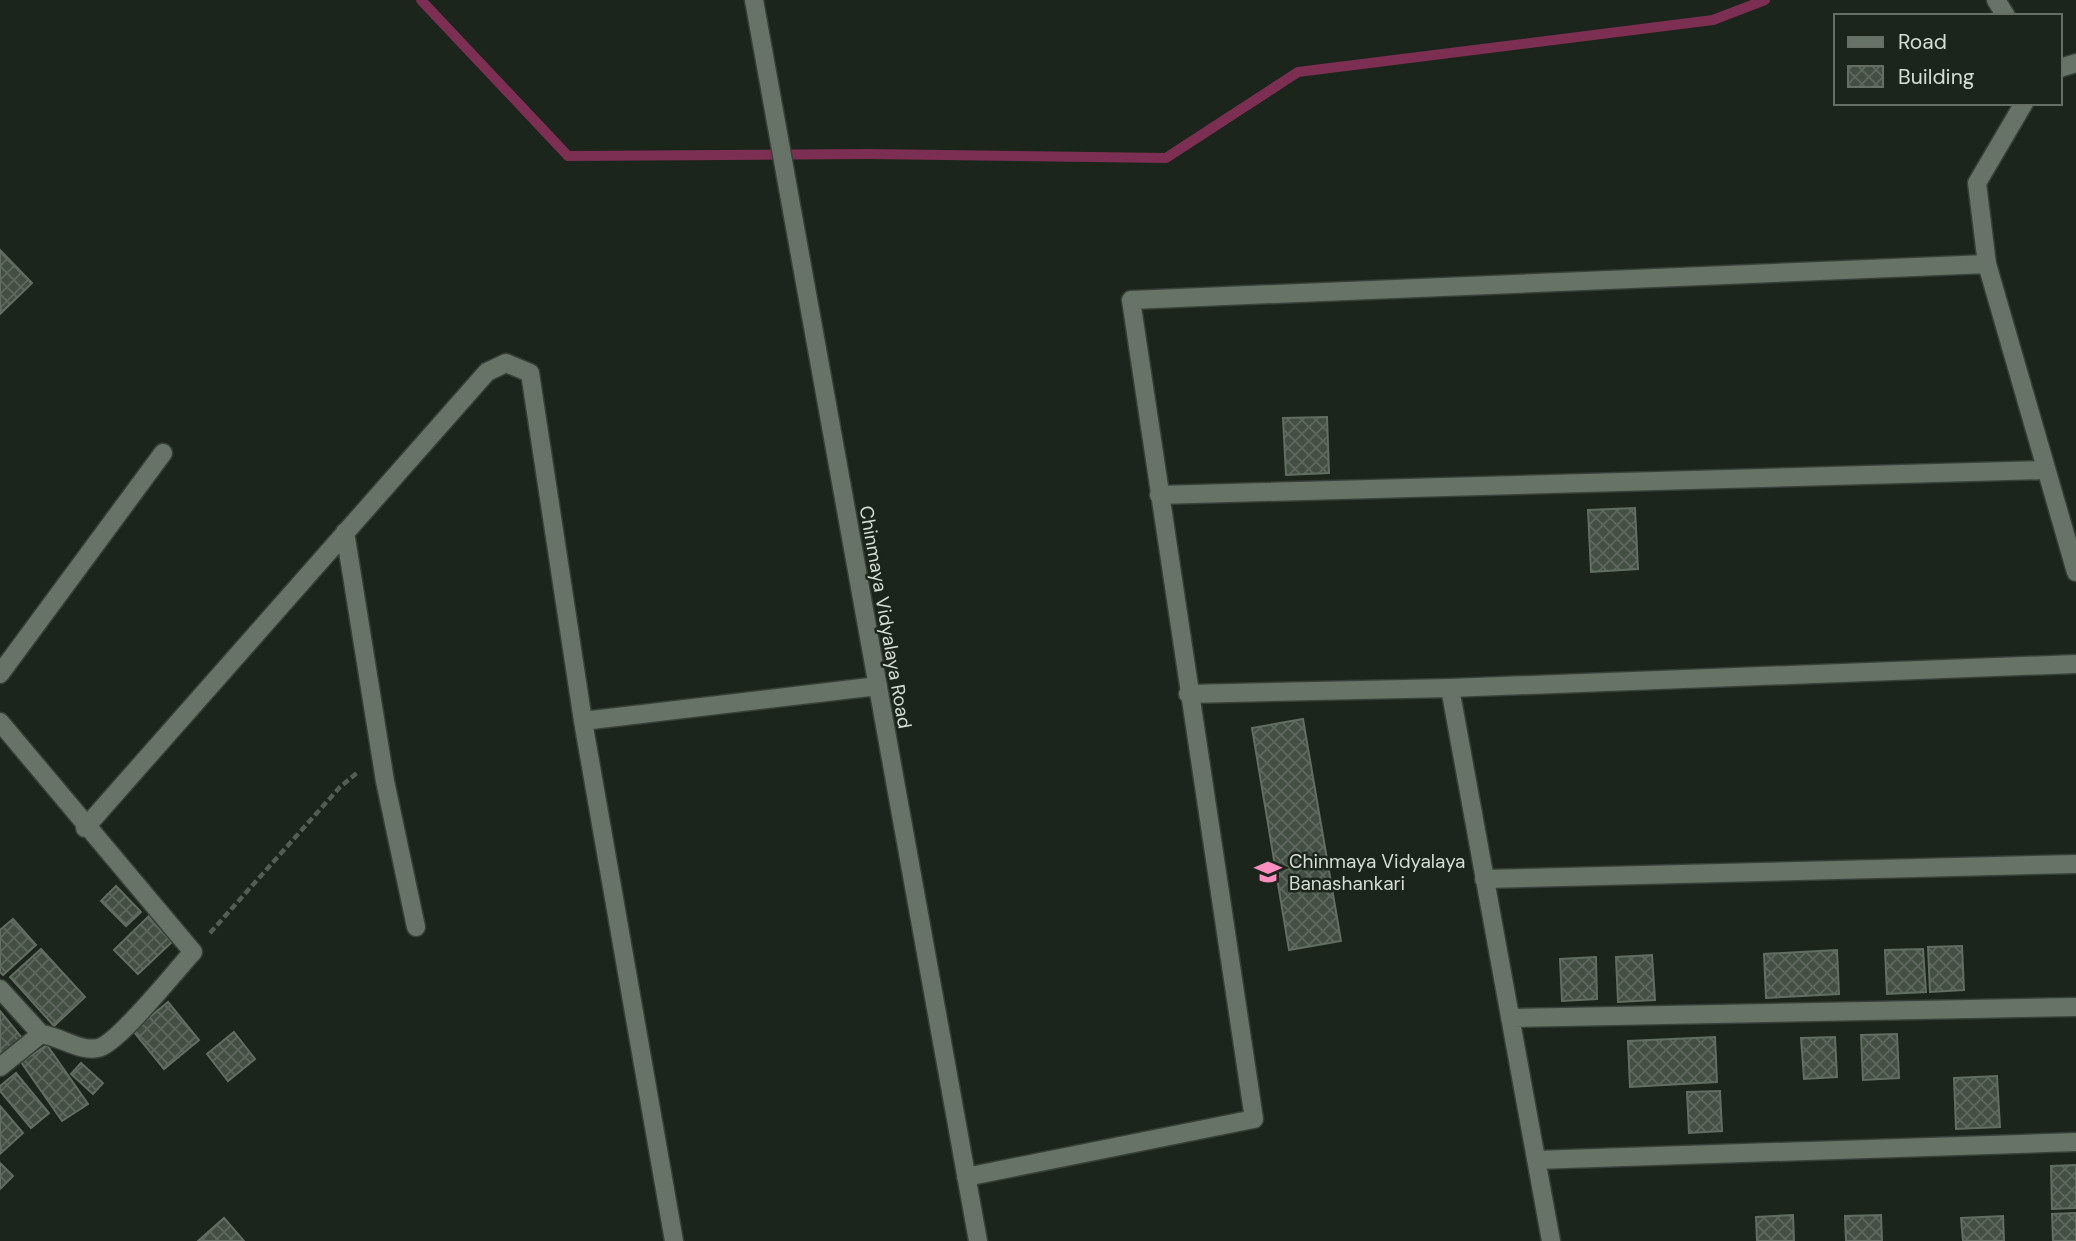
<svg xmlns="http://www.w3.org/2000/svg" width="2076" height="1241" font-family="'DM Sans',sans-serif">
	<style>
		.lines { fill: none; stroke-linecap: round; stroke-linejoin: round }
		.stream { stroke: #7c2f53; stroke-width: 10 }
		.building { fill: url(#building-cross-hatch); stroke: #626e62; stroke-width: 2 }
		.minor-casing { stroke: #374038; stroke-width: 21 }
		.path { stroke: #545d54; stroke-width: 4.5; stroke-dasharray: 7 3.5; stroke-linecap: butt }
		.minor { stroke: #677367; stroke-width: 18 }
		.labels { text-anchor: middle; stroke-width: 5; stroke-linejoin: round; paint-order: stroke }
		.street-label { font-size: 19px; fill: #d6ddd6; stroke: #1b251b }
		.poi-label { font-size: 19px; fill: #d6ddd6; stroke: #1b251b; text-anchor: start }
	</style>
	<defs>
		<pattern id="building-cross-hatch" width="8" height="8" patternUnits="userSpaceOnUse" patternTransform="scale(1.75)"><rect width="8" height="8" fill="#444f44"/><path d="M0 0l8 8M0 8l8-8" fill="none" stroke="#5e685e"/></pattern>
	</defs>
	<rect width="100%" height="100%" fill="#1b251b"/>
	<g class="lines">
		<path class="stream" d="M421,0L568,156L868,154L1166,158L1298,72L1713,20L1765,0"/>
	</g>
	<path class="building" d="M0,250L32,283L0,314Z
		M1327,417L1329,473L1286,475L1283,418Z
		M1635,508L1638,569L1591,572L1588,510Z
		M1303,719L1341,941L1289,950L1252,728Z
		M116,886L141,912L126,926L101,901Z
		M149,916L173,941L138,974L114,950Z
		M13,919L36,945L3,975L0,972V930Z
		M1962,946L1964,990L1930,992L1928,947Z
		M41,949L85,997L54,1026L10,977Z
		M1923,949L1926,992L1887,994L1885,950Z
		M1837,950L1839,994L1766,998L1764,954Z
		M1652,955L1655,1000L1618,1002L1616,957Z
		M1596,957L1597,999L1562,1001L1560,959Z
		M168,1002L199,1040L164,1069L133,1031Z
		M0,1011L22,1038L0,1056Z
		M234,1032L255,1059L228,1081L207,1054Z
		M1897,1034L1899,1078L1863,1080L1861,1035Z
		M1715,1037L1717,1082L1630,1087L1628,1041Z
		M1835,1037L1837,1077L1804,1079L1801,1038Z
		M47,1045L88,1104L62,1121L21,1062Z
		M81,1063L103,1083L93,1094L71,1074Z
		M16,1073L49,1113L31,1128L0,1091V1086Z
		M1997,1076L2000,1127L1956,1129L1954,1078Z
		M1720,1091L1722,1131L1689,1133L1687,1092Z
		M0,1106L23,1133L0,1154Z
		M0,1163L13,1176L0,1189Z
		M2076,1165V1208L2052,1209L2051,1166Z
		M2076,1213V1241H2053L2052,1214Z
		M1793,1215L1794,1241H1757L1756,1217Z
		M1881,1215L1882,1241H1846L1845,1216Z
		M2003,1216L2004,1241H1963L1961,1218Z
		M224,1218L244,1241H198Z"/>
	<g class="lines">
		<g class="minor-casing">
			<path id="minor" d="M754,0L978,1241
				M1996,0L2006,16
				M2060,68L2076,63
				M1987,264L1977,183L2024,103
				M1159,495L2046,470
				M345,532L385,781L416,927
				M0,674L163,453
				M1450,688L1551,1241
				M1188,694L1450,688L2076,664
				M583,721L878,686
				M0,722L193,952C176,970 118,1044 98,1048C80,1052 59,1036 41,1034L0,1067
				M85,828L487,372L506,363L530,373L583,721L674,1241
				M1484,879L2076,864
				M0,989L41,1034
				M1510,1018L2076,1007
				M1536,1160L2076,1142
				M966,1177L1254,1119L1131,300L1987,264L2076,572"/>
		</g>
		<path class="path" d="M210,933L340,787L358,772"/>
		<use href="#minor" class="minor"/>
	</g>
	<defs>
		<g id="school-bare" transform="scale(2.1)"><path d="M0-5L7-2L0 1L-7-2ZM-4 1L0 2.5L4 1V4Q0 6-4 4Z" fill="#fd8ebf" stroke="#1b251b" stroke-width="2.5" paint-order="stroke"/></g>
	</defs>
	<g fill-rule="evenodd">
		<use href="#school-bare" x="1268" y="872"/>
	</g>
	<g class="labels">
		<g class="street-label">
			<text transform="translate(886 617) rotate(80)" y="7">Chinmaya Vidyalaya Road</text>
		</g>
		<g class="poi-label">
			<text x="1289" y="868">Chinmaya Vidyalaya<tspan x="1289" dy="22">Banashankari</tspan></text>
		</g>
	</g>
	<rect x="1834" y="14" width="228" height="91" fill="#1b251b" stroke="#666f66" stroke-width="2"/>
	<rect x="1848" y="37" width="35" height="10" fill="#677367" stroke="#666f66" stroke-width="2"/>
	<text x="1898" y="49" font-size="21" fill="#d6ddd6">Road</text>
	<rect x="1848" y="66" width="35" height="21" fill="url(#building-cross-hatch)" stroke="#666f66" stroke-width="2"/>
	<text x="1898" y="84" font-size="21" fill="#d6ddd6">Building</text>
</svg>
